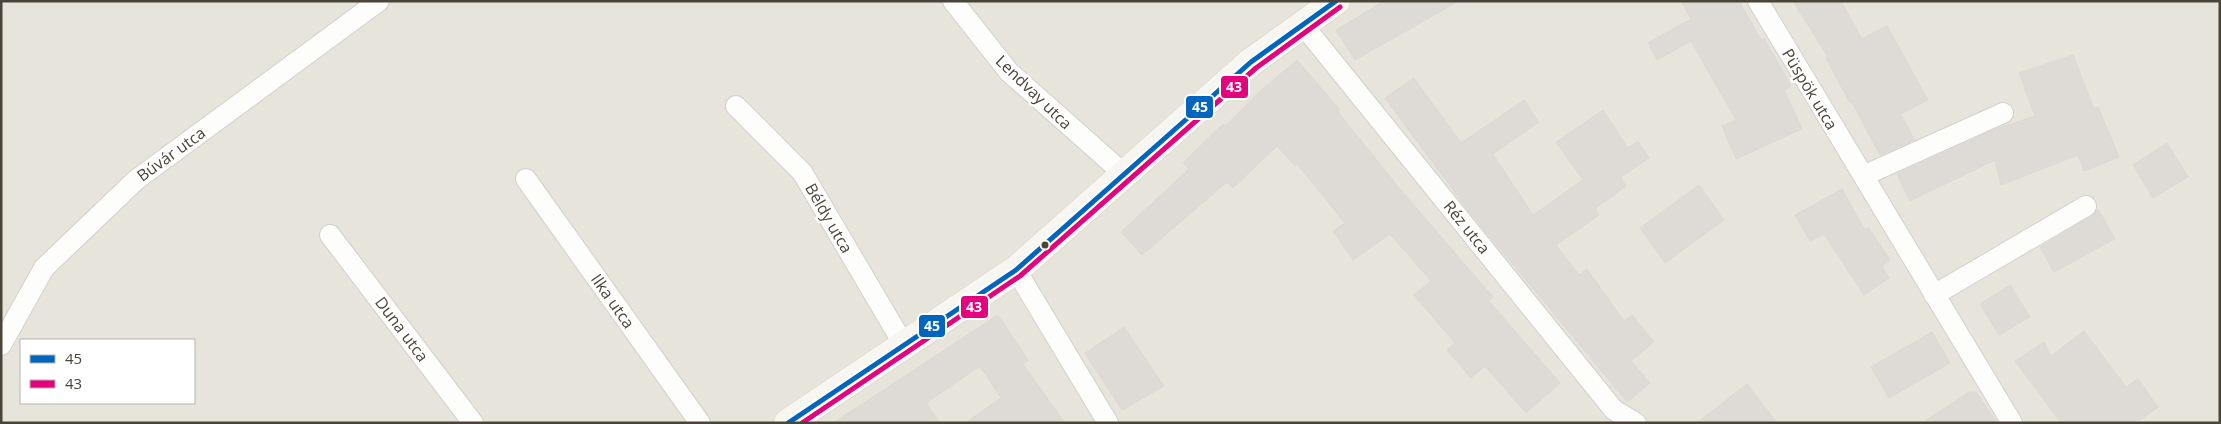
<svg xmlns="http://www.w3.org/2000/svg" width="2221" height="424" font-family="'Open Sans',sans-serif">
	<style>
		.residential { fill: #e7e4dc; fill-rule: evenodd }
		.building { fill: #dedbd6; stroke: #dcd9d4 }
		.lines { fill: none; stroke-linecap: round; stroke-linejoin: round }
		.street-casing { stroke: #d2d0cb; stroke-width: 22 }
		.secondary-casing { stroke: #d3cfc5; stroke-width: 29 }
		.street { stroke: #fdfdfc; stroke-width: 20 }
		.secondary { stroke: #f7f6f1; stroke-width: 28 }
		.bus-1-casing { stroke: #fff; stroke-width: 9 }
		.bus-2-casing { stroke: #fff; stroke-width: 9 }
		.bus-1 { stroke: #0065bd; stroke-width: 5 }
		.bus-2 { stroke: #e5007d; stroke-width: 5 }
		.bus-dot { fill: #4b4439; stroke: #fff; stroke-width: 2 }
		.labels { text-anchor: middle; stroke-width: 5; stroke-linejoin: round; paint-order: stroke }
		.street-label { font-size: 16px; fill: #4b4439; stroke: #fff }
		.line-badge { stroke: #fff; stroke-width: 2 }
		.badge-label { font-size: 14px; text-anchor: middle; font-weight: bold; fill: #fff }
	</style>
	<rect width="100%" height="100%" fill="#f4f2ee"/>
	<path class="residential" d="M1,1H2220V423H1ZM21,340H194V403H21Z"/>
	<path class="building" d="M1384,1H1459L1355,60L1336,30Z
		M1681,1H1739L1761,40L1764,38L1791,86L1784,90L1802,129L1736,159L1722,126L1736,120L1691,41L1657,60L1648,43L1691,19Z
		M1793,1H1841L1862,39L1887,26L1928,100L1901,114L1914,140L1880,155L1852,102L1850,103L1826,58L1828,57Z
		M2073,55L2094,109L2098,107L2119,157L2084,171L2078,155L2001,185L1995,160L1910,201L1897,174L1996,129L2035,116L2019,73Z
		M1297,60L1340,110L1338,112L1400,189L1493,297L1489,301L1560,383L1526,413L1485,366L1471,378L1447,350L1455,343L1414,295L1431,281L1390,234L1353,260L1333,231L1345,223L1297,164L1295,166L1277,146L1233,188L1227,182L1142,255L1121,232L1189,169L1183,163L1223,124L1225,126L1260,91Z
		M1414,78L1461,143L1524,100L1539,122L1493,154L1533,215L1583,180L1556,142L1603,110L1628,148L1638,141L1649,158L1621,177L1626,186L1595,209L1599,215L1556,245L1579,275L1587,269L1624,321L1632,315L1654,342L1631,361L1650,383L1627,402L1471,214L1385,98Z
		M2167,143L2188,177L2153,198L2133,165Z
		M1699,185L1724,220L1665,263L1640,228Z
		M1842,189L1865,230L1868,227L1890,260L1882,266L1889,278L1864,295L1824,234L1810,241L1795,215Z
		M2098,209L2115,239L2054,272L2040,247L2092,216Z
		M2010,285L2030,317L1999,335L1980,304Z
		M998,315L1028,360L1023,364L1065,423H965L1001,398L980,366L926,403L940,423H833Z
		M1124,327L1164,386L1122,410L1085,353Z
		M2084,331L2126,387L2138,379L2158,407L2136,423H2061L2015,361L2044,342L2051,356Z
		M1932,332L1950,363L1889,398L1871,367Z
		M1747,384L1777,423H1697Z
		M1969,392H1976L1997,423H1922Z"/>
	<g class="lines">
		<g class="street-casing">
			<path id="street" d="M953,1L1009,72L1124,174
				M1758,1L2012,423
				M1303,25L1614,410L1636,423
				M736,106L802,172L904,345
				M1863,176L2003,113
				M526,179L700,423
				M330,235L473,423
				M1016,270L1108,423
				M1934,295L2086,206
				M1,345L44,268L136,180L379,1"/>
		</g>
		<g class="secondary-casing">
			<path id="secondary" d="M788,423L1016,270L1251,62L1336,1"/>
		</g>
		<use href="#street" class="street"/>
		<use href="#secondary" class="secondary"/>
		<g class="bus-1-casing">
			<path id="bus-1" d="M788,423L1016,270L1251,62L1336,1"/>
		</g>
		<g class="bus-2-casing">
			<path id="bus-2" d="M802,423L1020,276L1256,68L1340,7"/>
		</g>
		<use href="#bus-1" class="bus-1"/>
		<use href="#bus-2" class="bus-2"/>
	</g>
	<circle class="bus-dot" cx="1045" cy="245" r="4.5"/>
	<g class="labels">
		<g class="street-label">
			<text transform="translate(1810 89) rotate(59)" y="6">Püspök utca</text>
			<text transform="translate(1034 92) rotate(44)" y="6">Lendvay utca</text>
			<text transform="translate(171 154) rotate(-36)" y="6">Búvár utca</text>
			<text transform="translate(829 218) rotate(60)" y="6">Béldy utca</text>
			<text transform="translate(1467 227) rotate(51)" y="6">Réz utca</text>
			<text transform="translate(613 301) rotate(55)" y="6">Ilka utca</text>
			<text transform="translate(402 329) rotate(53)" y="6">Duna utca</text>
		</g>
	</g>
	<g class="line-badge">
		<rect x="1220" y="75" width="29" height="24" rx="5" fill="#e5007d"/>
		<rect x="1185" y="95" width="29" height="24" rx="5" fill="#0065bd"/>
		<rect x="960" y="295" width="29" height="24" rx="5" fill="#e5007d"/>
		<rect x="918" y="314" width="28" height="24" rx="5" fill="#0065bd"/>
	</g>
	<g class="badge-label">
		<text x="1234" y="92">43</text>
		<text x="1200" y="112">45</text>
		<text x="974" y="312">43</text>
		<text x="932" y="331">45</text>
	</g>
	<rect width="2221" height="424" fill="none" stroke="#4b4439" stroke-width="5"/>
	<rect x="20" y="339" width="175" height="65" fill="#ffffff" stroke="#b7b4b0"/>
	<rect x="30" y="355" width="25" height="8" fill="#0065bd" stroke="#b7b4b0"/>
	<text x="65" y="364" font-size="15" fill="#4b4439">45</text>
	<rect x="30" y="380" width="25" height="8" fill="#e5007d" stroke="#b7b4b0"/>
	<text x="65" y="389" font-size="15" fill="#4b4439">43</text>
</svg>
